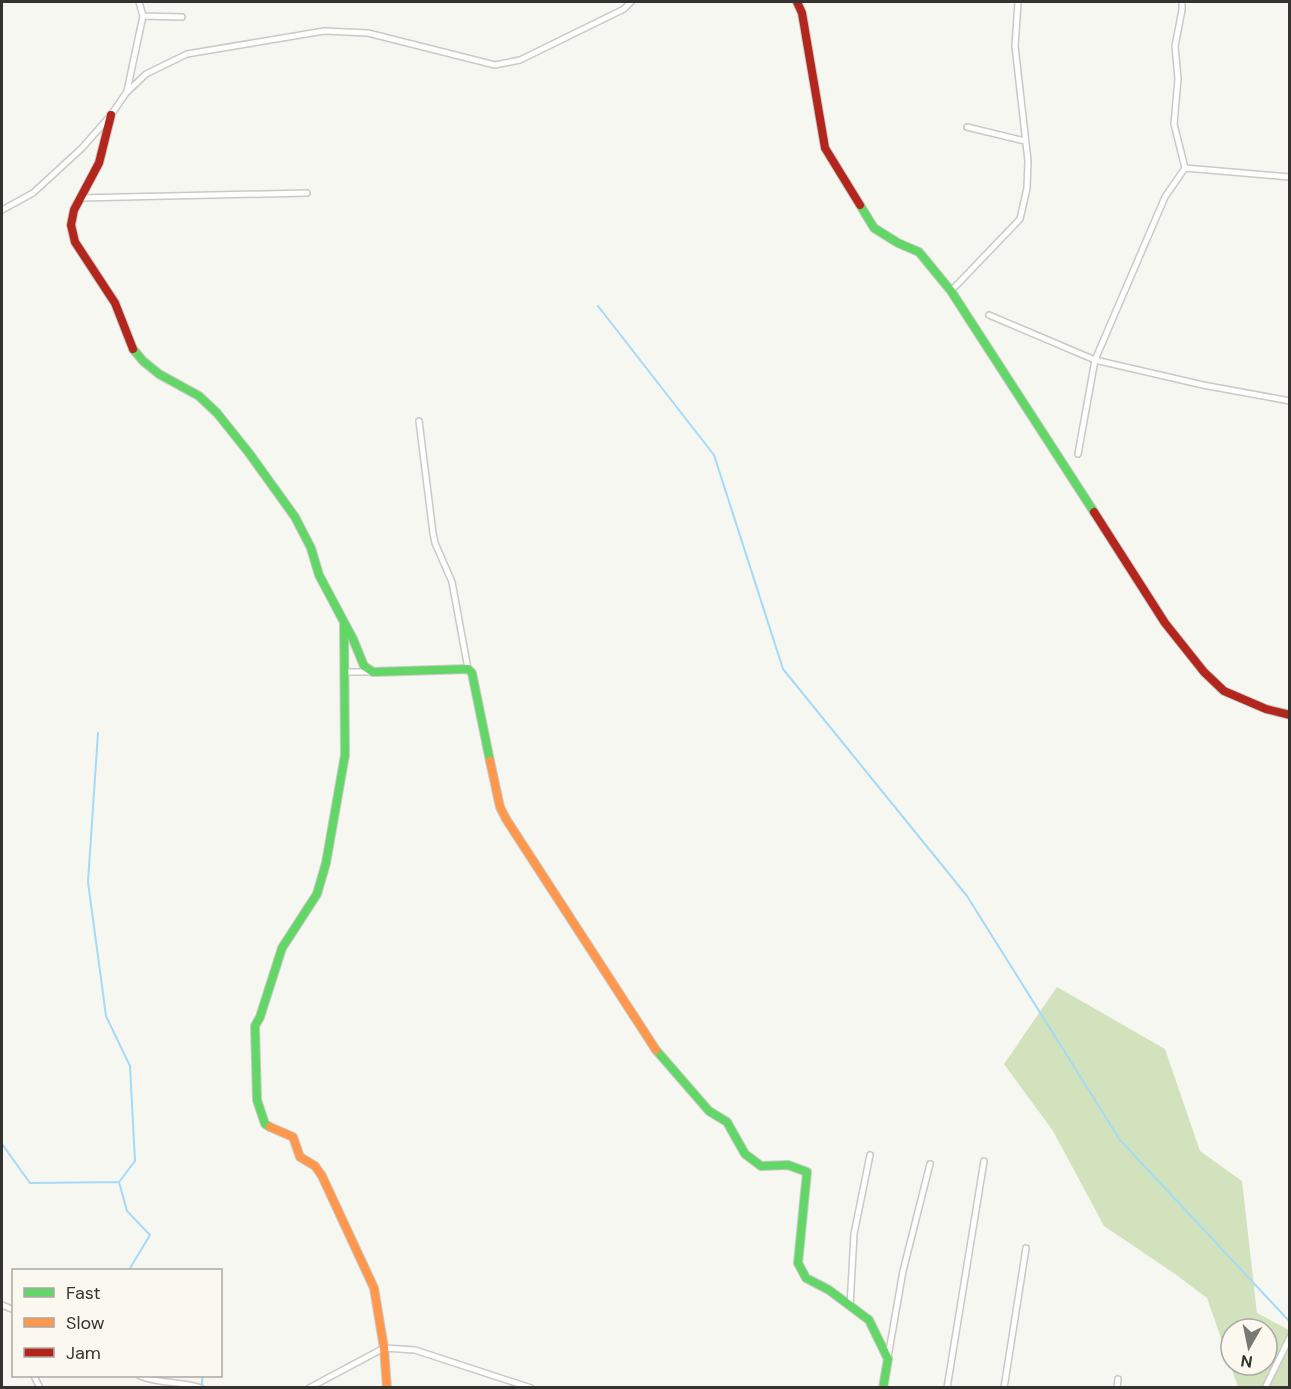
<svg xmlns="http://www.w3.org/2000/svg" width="1291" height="1389" font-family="'DM Sans',sans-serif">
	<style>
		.green { fill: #d2e2bd; fill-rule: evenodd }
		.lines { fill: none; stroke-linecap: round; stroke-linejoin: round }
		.stream { stroke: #a4daf7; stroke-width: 2 }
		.street-casing { stroke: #c9c9c5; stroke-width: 8 }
		.fast-casing { stroke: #c9c9c5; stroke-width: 10 }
		.slow-casing { stroke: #c9c9c5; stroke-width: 10 }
		.jam-casing { stroke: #c9c9c5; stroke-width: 10 }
		.street { stroke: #fefefd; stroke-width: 5 }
		.fast { stroke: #63d668; stroke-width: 8 }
		.slow { stroke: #ff974d; stroke-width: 8 }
		.jam { stroke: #b3261e; stroke-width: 8 }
	</style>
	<rect width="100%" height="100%" fill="#f7f7f2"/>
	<path class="green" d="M1057,987L1165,1049L1200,1151L1242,1181L1257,1313L1289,1330V1387H1238L1207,1298L1175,1274L1104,1226L1053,1131L1004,1064ZM1231,1329H1267V1365H1231Z"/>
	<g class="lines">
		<path class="stream" d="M598,306L714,455L783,669L967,896L1120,1140L1290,1322
			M98,733L88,882L106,1016L130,1066L135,1161L119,1182
			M2,1144L30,1183L119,1182L127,1211L150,1235L129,1270
			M201,1388L203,1376"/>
		<g class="street-casing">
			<path id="street" d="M1182,2V10L1175,46L1178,79L1174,124L1185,168
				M143,16L182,17
				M127,91L143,16L139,2
				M967,127L1025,141
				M80,198L307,193
				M2,210L33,193L82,148L111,115L126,93L146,74L187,54L324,31L368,33L495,65L520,60L624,9L631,2
				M951,291L1020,219L1027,188L1028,161L1015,46L1018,2
				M989,315L1095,360L1203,385L1290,401
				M419,421L433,533L435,543L452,582L468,669
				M1078,454L1095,360L1165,197L1185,168L1290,177
				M344,672H373
				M2,1305L14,1310
				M850,1306L854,1234L870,1155
				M888,1357L903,1271L930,1164
				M34,1376L40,1388
				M140,1376C160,1384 180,1381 201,1388
				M309,1388L384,1348L415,1350L531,1388
				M947,1388L984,1161
				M1004,1388L1026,1248
				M1117,1388L1118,1379
				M1265,1388L1290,1337"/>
		</g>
		<g class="fast-casing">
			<path id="fast" d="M860,205L874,228L898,243L919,252L951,291L1094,512
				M133,349L143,361L159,374L199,396L217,413L249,453L295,517L311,548L319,575L353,639L364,666L373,672L468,669L472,673L490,761
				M656,1050L709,1111L727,1122L745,1154L761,1166L788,1165L807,1172L798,1263L806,1278L829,1290L869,1320L888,1359L883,1388
				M270,1127L265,1124L257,1100L255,1026L260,1017L282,948L317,894L326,863L345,755L344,624"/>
		</g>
		<g class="slow-casing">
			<path id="slow" d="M490,761L500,807L506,819L656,1050
				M270,1127L293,1137L300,1157L315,1166L322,1176L374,1288L384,1348L387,1388"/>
		</g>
		<g class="jam-casing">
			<path id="jam" d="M797,2L802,13L825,148L860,205
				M111,115L99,163L74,210L71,225L75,242L115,303L133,349
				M1094,512L1165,623L1204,672L1224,691L1266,709L1290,715"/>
		</g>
		<use href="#street" class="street"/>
		<use href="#fast" class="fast"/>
		<use href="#slow" class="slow"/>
		<use href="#jam" class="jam"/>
	</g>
	<rect width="1291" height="1389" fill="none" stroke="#343330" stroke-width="6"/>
	<rect x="12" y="1269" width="210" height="108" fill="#faf8ef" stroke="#aba9a3" stroke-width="1.5"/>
	<rect x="24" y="1288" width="30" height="9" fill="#63d668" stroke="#aba9a3" stroke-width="1.5"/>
	<text x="66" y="1299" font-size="18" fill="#343330">Fast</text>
	<rect x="24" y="1318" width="30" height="9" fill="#ff974d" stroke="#aba9a3" stroke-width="1.5"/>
	<text x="66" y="1329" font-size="18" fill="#343330">Slow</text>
	<rect x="24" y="1348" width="30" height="9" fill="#b3261e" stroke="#aba9a3" stroke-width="1.5"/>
	<text x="66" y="1359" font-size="18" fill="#343330">Jam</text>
	<g transform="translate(1249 1347) rotate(189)"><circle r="28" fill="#faf8ef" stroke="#aba9a3" stroke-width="1.5"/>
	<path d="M0-4.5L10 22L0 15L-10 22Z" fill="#787874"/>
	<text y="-9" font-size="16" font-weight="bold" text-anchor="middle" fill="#343330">N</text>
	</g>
</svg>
